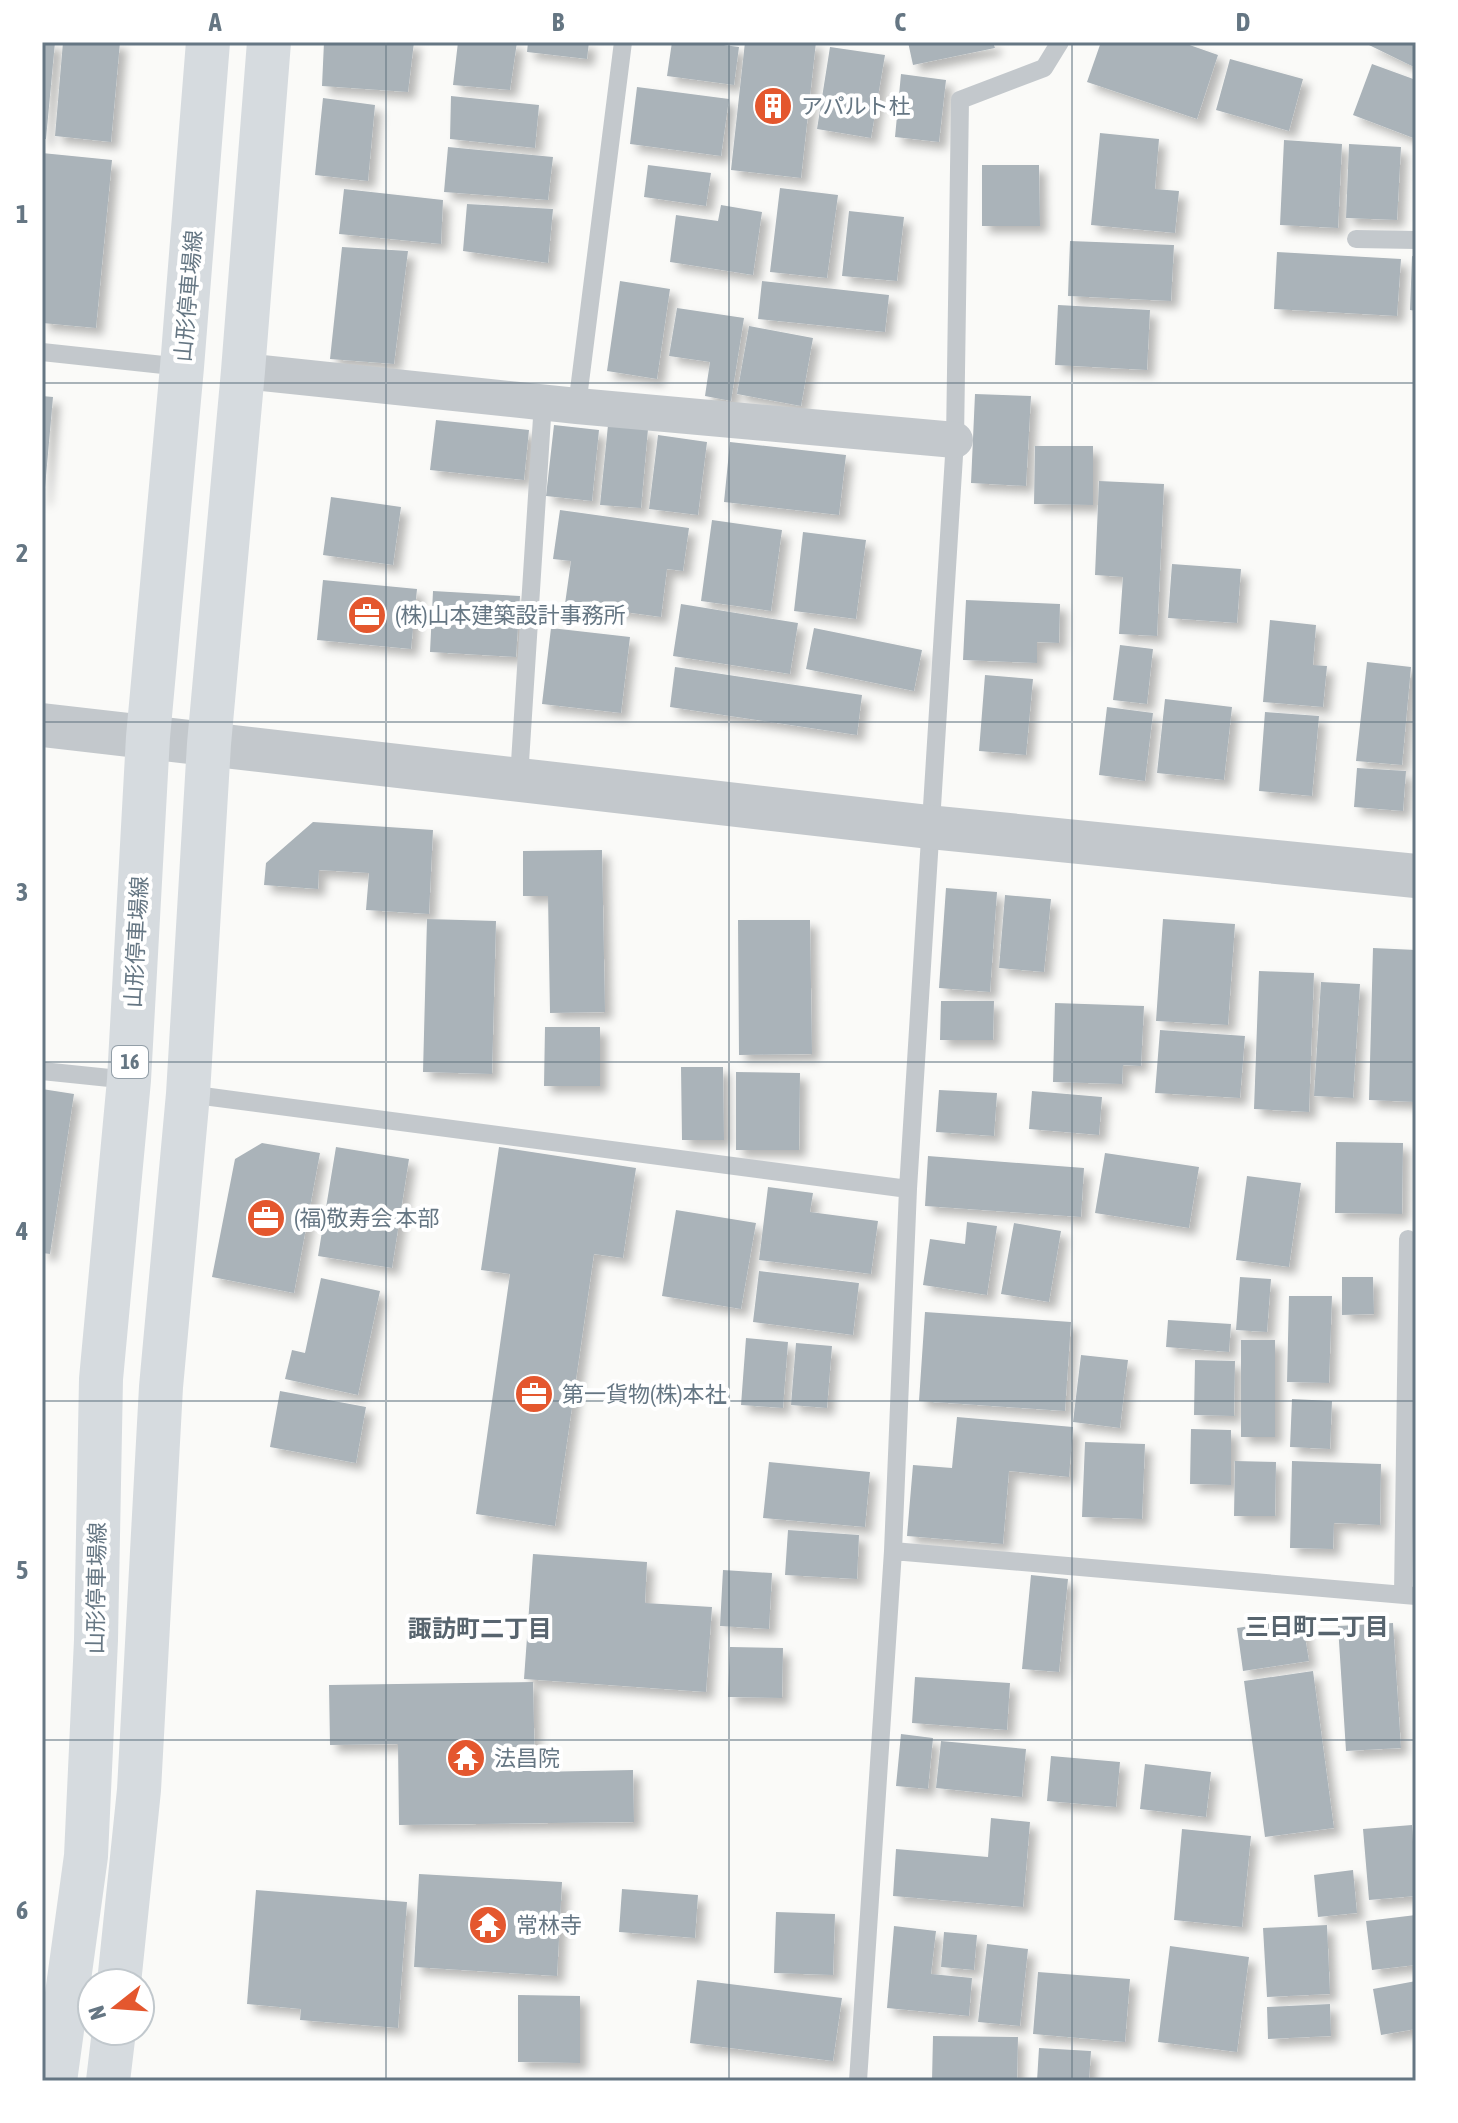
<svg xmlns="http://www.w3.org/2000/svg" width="1458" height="2123" font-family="'Asap Condensed','Noto Sans JP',sans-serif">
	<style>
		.building { fill: #aab3b9; filter: url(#shadow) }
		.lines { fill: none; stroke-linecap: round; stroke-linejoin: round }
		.service { stroke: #c3c8cc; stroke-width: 18 }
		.minor { stroke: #c3c8cc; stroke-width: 36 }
		.tertiary { stroke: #c3c8cc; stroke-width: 44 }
		.primary { stroke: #d6dbdf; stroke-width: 44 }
		.grid { fill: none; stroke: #657683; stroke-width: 2; stroke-opacity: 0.55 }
		.labels { text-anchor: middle; stroke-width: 8; stroke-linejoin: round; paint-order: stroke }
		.shield { fill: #fff; stroke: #939fa8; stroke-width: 2 }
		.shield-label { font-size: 20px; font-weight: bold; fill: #657683 }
		.poi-label { font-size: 22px; fill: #657683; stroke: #fff; text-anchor: start }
		.street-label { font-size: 22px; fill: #657683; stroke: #fff }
		.neighbourhood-label { font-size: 24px; font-weight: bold; fill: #57646e; stroke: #fff }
		.neatline { fill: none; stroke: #657683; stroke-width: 3 }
		.grid-label { font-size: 26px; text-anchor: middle; font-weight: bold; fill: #657683 }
	</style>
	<defs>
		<filter id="shadow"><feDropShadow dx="7" dy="7" stdDeviation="4" flood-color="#0004"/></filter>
	</defs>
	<rect width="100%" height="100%" fill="#fafaf8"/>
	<path class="building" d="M42,42H55L46,139H42Z
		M63,42H120L111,142L55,136Z
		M324,42H414L408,92L322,86Z
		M458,42H517L510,90L453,85Z
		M528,42H589L587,59L527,52Z
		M672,42H701L739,47L734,85L667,76Z
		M745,42H816L801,178L731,170Z
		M908,42H993L995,48L913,65Z
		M1101,42H1181L1218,55L1197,119L1087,82Z
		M1370,42H1416V68L1369,45Z
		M830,47L885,55L871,138L817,129Z
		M1230,59L1303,79L1289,131L1216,110Z
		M1372,64L1416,80V139L1353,115Z
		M901,74L946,80L939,142L895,137Z
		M637,87L729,99L721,156L630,144Z
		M451,96L539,105L535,148L450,139Z
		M323,98L375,105L368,181L315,175Z
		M1100,133L1159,139L1155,189L1179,191L1175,233L1091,225Z
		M1284,140L1342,144L1338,228L1280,225Z
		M1349,144L1401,147L1397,220L1346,218Z
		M448,147L553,157L548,200L444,192Z
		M42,153L112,160L96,328L42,323Z
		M648,165L711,173L706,206L644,197Z
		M982,165H1039L1040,226H982Z
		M780,188L838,195L827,278L770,272Z
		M344,189L443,200L441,244L339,234Z
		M467,204L553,209L548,263L463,251Z
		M721,205L762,212L753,275L670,262L676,215L718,221Z
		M849,211L904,217L897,281L842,276Z
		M1070,241L1174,245L1171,301L1068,296Z
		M342,247L408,251L394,364L330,359Z
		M1277,252L1401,259L1397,316L1274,309Z
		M1412,256L1416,257V311L1410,310Z
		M620,281L670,289L657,379L607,371Z
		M762,281L889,295L885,332L758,319Z
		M1058,305L1150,310L1147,370L1055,365Z
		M677,308L744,318L731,401L705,396L710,362L669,356Z
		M749,326L813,338L801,406L737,394Z
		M975,394L1031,396L1026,486L971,483Z
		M42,396L53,397L44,499H42Z
		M436,420L529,430L524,480L430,470Z
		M554,425L599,430L592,501L546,496Z
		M608,425L648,429L641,508L600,505Z
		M658,435L707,442L698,515L649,509Z
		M730,442L846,455L839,515L724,502Z
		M1035,446H1093V505L1034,504Z
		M1099,481L1164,484L1157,636L1119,634L1123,577L1095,575Z
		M331,497L401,507L393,565L323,555Z
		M560,510L689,528L683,571L667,569L661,617L565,604L571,561L553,559Z
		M712,520L782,530L771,611L701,601Z
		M803,532L866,540L856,619L794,611Z
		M1172,564L1241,569L1237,623L1168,618Z
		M323,580L417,589L411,649L317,640Z
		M433,591L520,596L516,657L430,652Z
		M966,600L1060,604L1059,643L1037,642V663L963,660Z
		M681,604L798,623L790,674L673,656Z
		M1270,620L1316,625L1313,665L1327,666L1323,707L1263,702Z
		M551,628L630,637L621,713L542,704Z
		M814,628L922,650L914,691L806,669Z
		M1120,645L1153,649L1147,704L1113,700Z
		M1367,662L1411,667L1402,765L1356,761Z
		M675,667L862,695L857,735L670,707Z
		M985,675L1033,679L1026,755L979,751Z
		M1165,699L1232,707L1224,780L1157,773Z
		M1107,707L1153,713L1145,781L1099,775Z
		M1265,712L1319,716L1312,796L1259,791Z
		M1357,768L1406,771L1403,811L1354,807Z
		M313,822L433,830L429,914L366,910L369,873L319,870L318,889L264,885L266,863Z
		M602,850L605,1012L550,1013L548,896H523V851Z
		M946,888L997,892L990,992L939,988Z
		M1005,895L1051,899L1044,972L999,968Z
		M427,919L496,921L492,1074L423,1072Z
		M1163,919L1235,924L1228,1025L1156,1021Z
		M738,920H810L812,1054L739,1055Z
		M1373,948L1416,950V1102L1369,1100Z
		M1259,971L1314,973L1309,1112L1254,1109Z
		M1321,982L1360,984L1353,1098L1314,1096Z
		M941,1001H994L993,1040H940Z
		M1055,1003L1144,1006L1141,1066L1123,1065L1122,1084L1053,1082Z
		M545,1027H600V1086H544Z
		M1160,1030L1245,1036L1240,1098L1155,1093Z
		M681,1067H723L724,1140H682Z
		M736,1072L800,1073L799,1150H736Z
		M42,1089L74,1094L50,1254L42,1253Z
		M939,1090L997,1093L994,1136L936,1132Z
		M1032,1091L1102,1097L1099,1135L1029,1129Z
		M1336,1142L1403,1143L1402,1214L1335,1213Z
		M262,1143L320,1153L294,1293L212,1277L235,1159Z
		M336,1147L409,1159L392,1268L318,1256Z
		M499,1147L636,1168L623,1258L594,1254L555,1526L476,1514L510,1274L481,1270Z
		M1105,1153L1199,1167L1189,1228L1095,1213Z
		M928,1156L1084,1168L1081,1217L925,1206Z
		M1247,1176L1301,1183L1289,1267L1236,1260Z
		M768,1187L813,1193L810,1212L878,1221L871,1274L759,1260Z
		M676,1210L756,1223L741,1309L662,1296Z
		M967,1222L997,1226L987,1295L923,1285L930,1239L965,1244Z
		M1014,1223L1061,1231L1049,1302L1001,1294Z
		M759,1271L859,1283L853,1335L753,1322Z
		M1240,1277L1271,1279L1267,1332L1236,1330Z
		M1342,1277H1373L1374,1314L1342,1315Z
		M321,1278L380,1291L358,1395L285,1379L292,1350L305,1353Z
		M1289,1296H1332L1329,1383L1287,1382Z
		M925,1312L1071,1322L1065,1411L919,1401Z
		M1168,1320L1231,1324L1229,1352L1166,1347Z
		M746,1338L788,1342L783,1408L741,1405Z
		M1241,1340H1275V1437H1241Z
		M796,1343L832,1346L827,1408L791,1405Z
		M1081,1355L1128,1360L1120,1428L1073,1422Z
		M1195,1360L1235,1361L1234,1416L1194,1415Z
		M280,1391L366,1407L356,1463L270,1447Z
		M1292,1399L1332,1401L1330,1449L1290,1447Z
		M957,1417L1073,1427L1069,1477L1009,1471L1003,1544L907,1536L913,1465L952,1468Z
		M1191,1429L1231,1430V1485L1190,1484Z
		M1085,1442L1145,1444L1142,1519L1082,1517Z
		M1235,1461L1276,1462L1275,1516H1234Z
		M1292,1461L1381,1464L1380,1525L1334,1523L1333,1549L1290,1548Z
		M769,1462L870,1472L865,1527L763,1518Z
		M788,1530L859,1535L857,1579L785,1575Z
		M533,1554L647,1562L645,1603L712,1607L706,1692L524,1679Z
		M723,1570L772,1573L769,1629L720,1626Z
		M1031,1575L1068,1579L1059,1672L1022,1669Z
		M1302,1618L1309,1661L1243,1671L1237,1628Z
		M1393,1623L1401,1748L1346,1751L1338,1626Z
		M730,1647L783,1648L782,1698L728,1697Z
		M1313,1671L1334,1828L1265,1837L1244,1681Z
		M915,1677L1010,1683L1007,1730L912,1723Z
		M533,1682L535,1772L633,1770L634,1822L399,1825L398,1744L330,1745L329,1685Z
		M901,1734L933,1738L928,1789L896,1786Z
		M941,1741L1026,1749L1022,1797L936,1788Z
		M1051,1756L1120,1762L1116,1807L1047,1801Z
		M1145,1764L1211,1772L1206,1817L1140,1809Z
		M991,1818L1030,1822L1023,1907L893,1896L896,1849L988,1857Z
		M1412,1825L1416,1896L1369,1900L1363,1829Z
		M1182,1829L1251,1836L1242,1927L1174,1920Z
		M1353,1870L1357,1913L1318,1917L1314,1875Z
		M419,1874L562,1882L557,1976L414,1967Z
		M622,1889L698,1895L695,1938L619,1932Z
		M256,1890L407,1902L398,2028L300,2020L301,2009L247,2004Z
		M776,1912L835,1914L833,1975L774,1973Z
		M1416,1915V1965L1372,1970L1366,1921Z
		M1327,1925L1330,1994L1267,1997L1263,1928Z
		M894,1926L936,1931L931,1974L972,1978L969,2016L887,2008Z
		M944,1932L977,1935L974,1970L941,1967Z
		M987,1944L1028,1949L1020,2026L978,2022Z
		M1170,1946L1249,1957L1237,2052L1158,2042Z
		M1038,1972L1130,1979L1125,2042L1033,2034Z
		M697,1980L842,1998L833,2061L690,2043Z
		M1416,1981V2029L1381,2035L1373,1989Z
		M518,1995L580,1996V2063L518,2062Z
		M1330,2004L1331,2036L1268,2039L1267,2007Z
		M933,2036L1018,2037L1017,2081H932Z
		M1039,2048L1091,2051L1089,2081H1037Z"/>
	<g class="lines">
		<path class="service" d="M1356,239L1416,240
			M42,352L182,367
			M577,406L623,42
			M519,778L543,402
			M42,1071L129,1080
			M188,1094L908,1189
			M893,1551L1416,1596
			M1403,1595L1408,1239
			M858,2081L893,1551L908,1189L955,440L960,100L1044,68L1060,42"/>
		<path class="minor" d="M243,371L577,406L955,440"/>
		<path class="tertiary" d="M42,725L929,827L1416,876"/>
		<path class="primary" d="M119,1983L139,1790L161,1387L188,1094L209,744L243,371L269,42
			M55,2081L86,1856L96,1640L101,1379L129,1080L148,737L182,367L208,42
			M108,2081L114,2031"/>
	</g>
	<path class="grid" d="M386,42V2081M729,42V2081M1072,42V2081M42,383H1416M42,722H1416M42,1062H1416M42,1401H1416M42,1740H1416"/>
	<defs>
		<g id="building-disc" transform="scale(2)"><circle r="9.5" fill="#e4572e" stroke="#fff"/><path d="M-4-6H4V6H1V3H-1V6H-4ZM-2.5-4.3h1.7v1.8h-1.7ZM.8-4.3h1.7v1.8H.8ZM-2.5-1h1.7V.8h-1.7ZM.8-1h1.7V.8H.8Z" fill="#fff"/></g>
		<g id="office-disc" transform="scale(2)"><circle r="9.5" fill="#e4572e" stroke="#fff"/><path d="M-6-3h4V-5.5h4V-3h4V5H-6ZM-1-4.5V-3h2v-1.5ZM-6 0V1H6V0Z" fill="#fff"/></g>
		<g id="temple-disc" transform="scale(2)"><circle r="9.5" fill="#e4572e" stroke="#fff"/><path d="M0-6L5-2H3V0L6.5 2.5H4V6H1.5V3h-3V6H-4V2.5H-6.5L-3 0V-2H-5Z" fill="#fff"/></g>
	</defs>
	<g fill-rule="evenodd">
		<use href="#building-disc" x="773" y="106"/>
		<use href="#office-disc" x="367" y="615"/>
		<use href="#office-disc" x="266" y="1218"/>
		<use href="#office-disc" x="534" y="1394"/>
		<use href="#temple-disc" x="466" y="1758"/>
		<use href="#temple-disc" x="488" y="1925"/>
	</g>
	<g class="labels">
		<rect class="shield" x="112" y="1046" width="36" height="32" rx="6"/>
		<g class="shield-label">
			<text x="130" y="1069">16</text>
		</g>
		<g class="poi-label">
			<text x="801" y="114">アパルト杜</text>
			<text x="395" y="623">(株)山本建築設計事務所</text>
			<text x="294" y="1226">(福)敬寿会 本部</text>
			<text x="562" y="1402">第一貨物(株)本社</text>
			<text x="494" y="1766">法昌院</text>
			<text x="516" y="1933">常林寺</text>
		</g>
		<g class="street-label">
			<text transform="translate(188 296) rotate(-85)" y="8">山形停車場線</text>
			<text transform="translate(136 942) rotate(-87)" y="8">山形停車場線</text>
			<text transform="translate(96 1588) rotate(-89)" y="8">山形停車場線</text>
		</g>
		<g class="neighbourhood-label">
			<text x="1317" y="1635">三日町二丁目</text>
			<text x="480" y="1637">諏訪町二丁目</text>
		</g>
	</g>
	<rect width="1458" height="2123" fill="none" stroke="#ffffff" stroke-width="88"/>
	<g transform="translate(116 2007) rotate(253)"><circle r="38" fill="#ffffff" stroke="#c1c8cd" stroke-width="2"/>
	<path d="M0-6L14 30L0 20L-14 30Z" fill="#e4572e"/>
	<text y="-12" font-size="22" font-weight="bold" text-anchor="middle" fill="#657683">N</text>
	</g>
	<rect x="44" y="44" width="1370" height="2035" class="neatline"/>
	<g class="grid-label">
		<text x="215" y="31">A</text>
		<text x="558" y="31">B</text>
		<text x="900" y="31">C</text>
		<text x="1243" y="31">D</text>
		<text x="22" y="223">1</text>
		<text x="22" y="562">2</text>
		<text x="22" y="901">3</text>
		<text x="22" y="1240">4</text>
		<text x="22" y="1579">5</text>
		<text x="22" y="1919">6</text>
	</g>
</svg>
